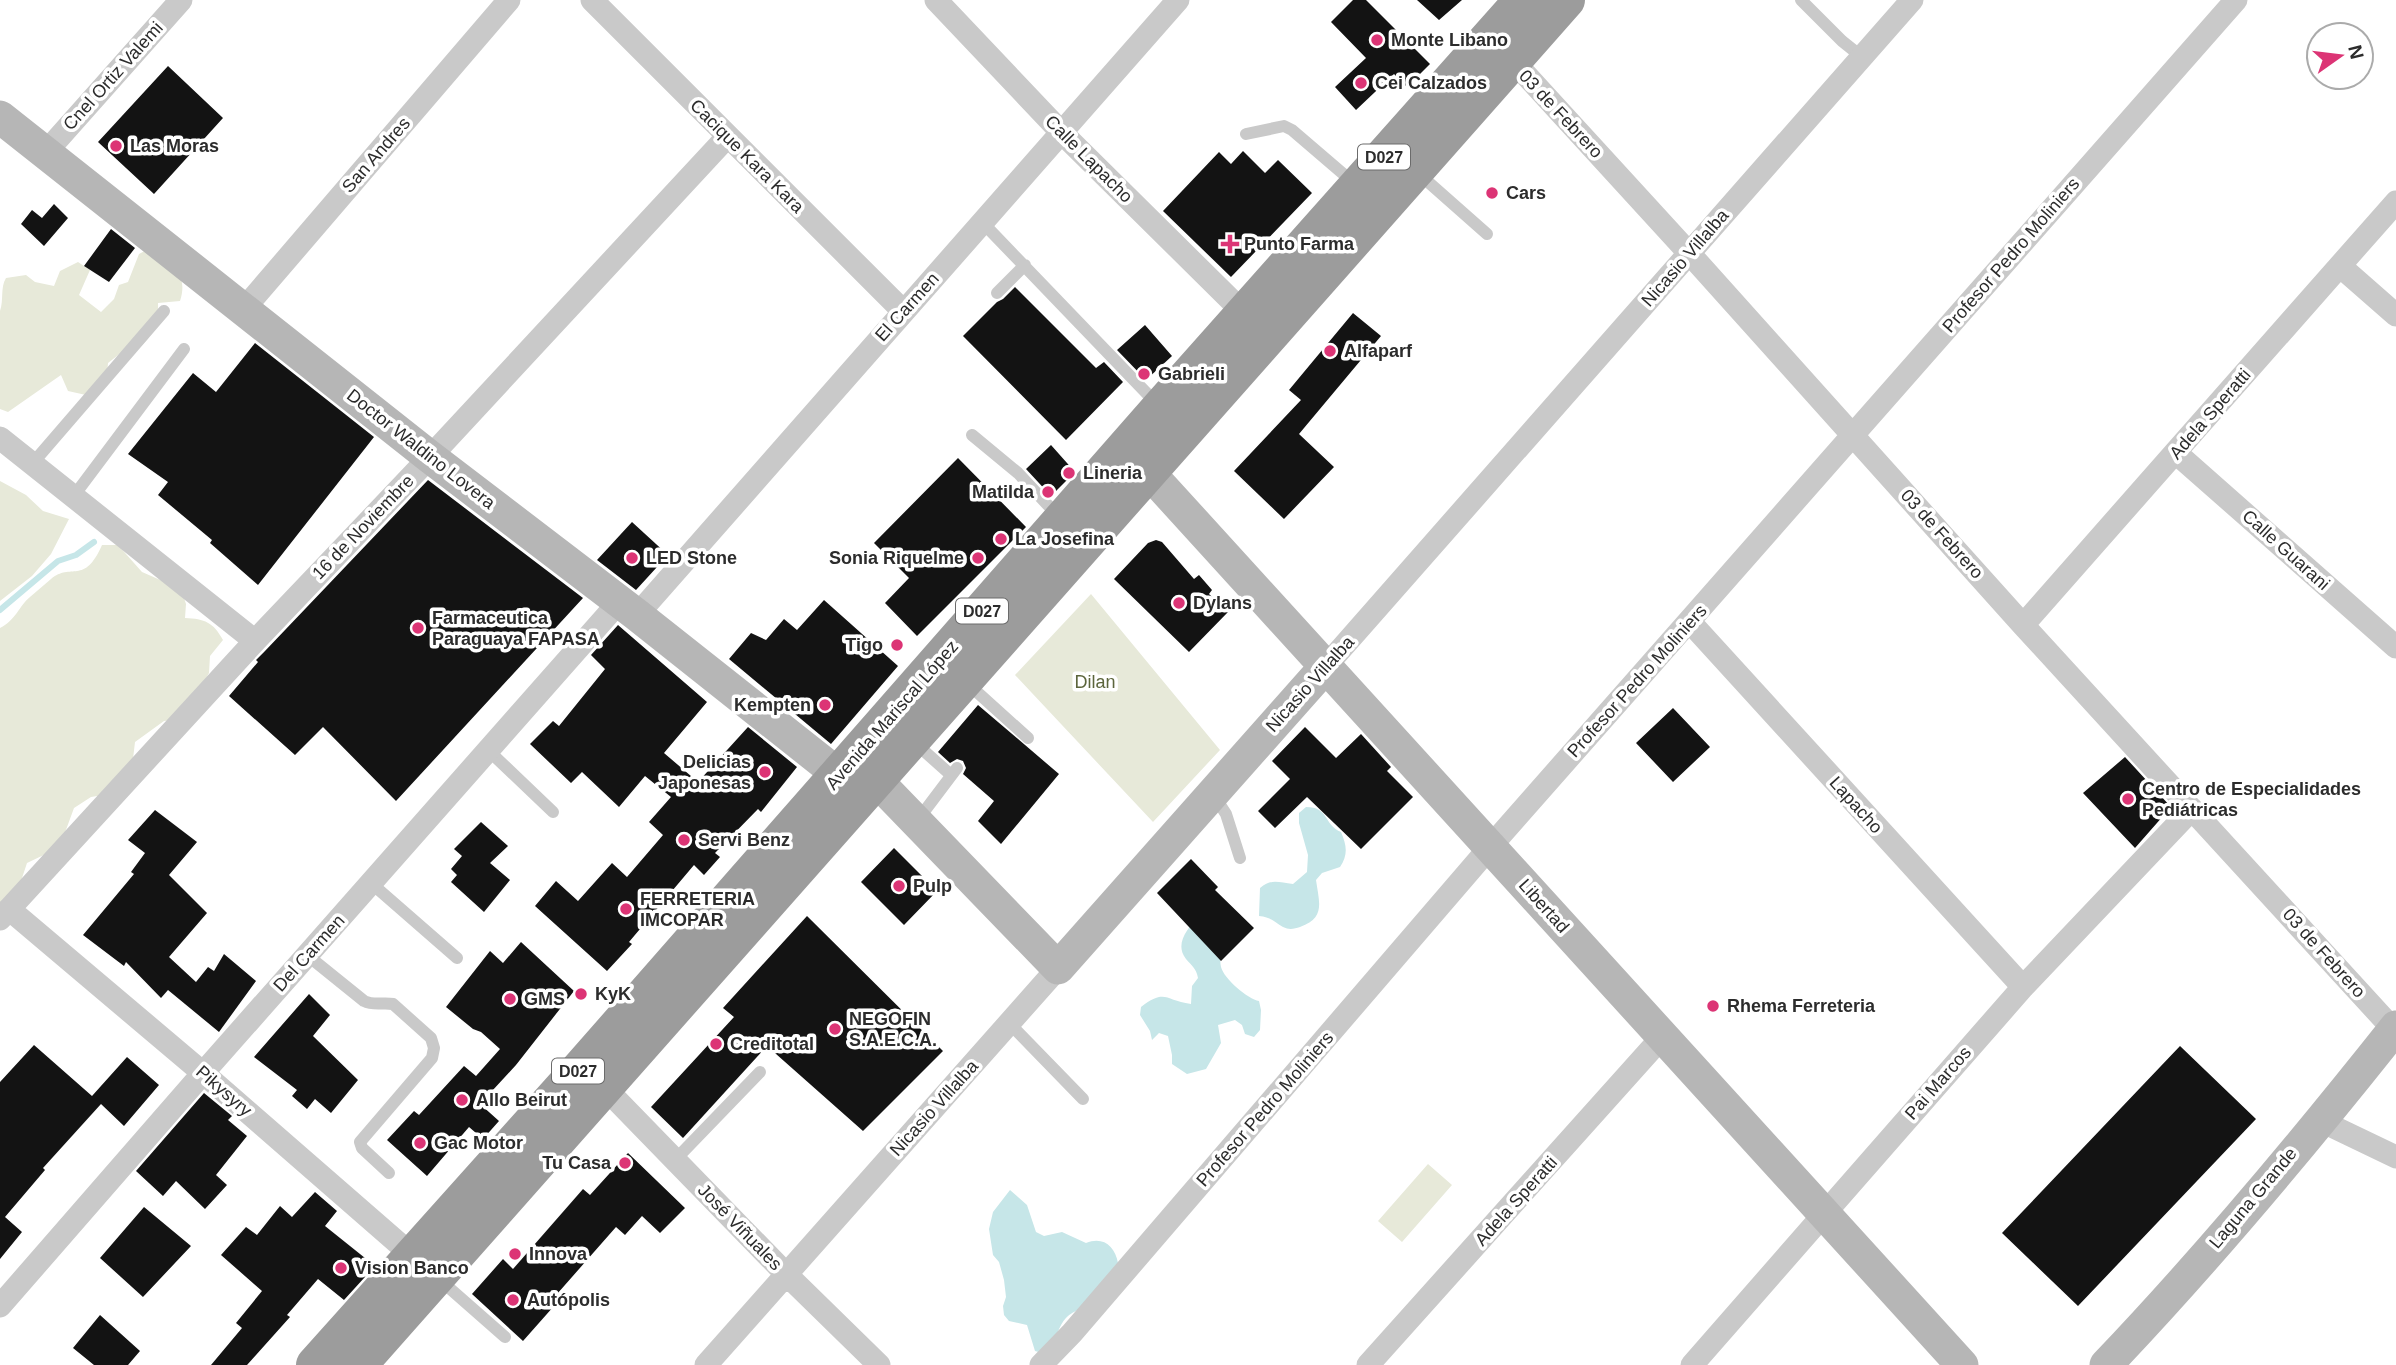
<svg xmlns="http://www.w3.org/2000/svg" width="2396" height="1365" font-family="Arial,sans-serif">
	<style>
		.green { fill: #e7e9d9 }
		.water { fill: #c6e6e8 }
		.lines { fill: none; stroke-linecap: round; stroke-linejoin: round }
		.stream { stroke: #c6e6e8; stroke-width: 6 }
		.building { fill: #131313 }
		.service { stroke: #c9c9c9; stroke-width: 12 }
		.minor { stroke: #c9c9c9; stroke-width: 23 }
		.secondary { stroke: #b6b6b6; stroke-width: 33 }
		.trunk { stroke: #9c9c9c; stroke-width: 38 }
		.poi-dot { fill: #dc3475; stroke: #fff; stroke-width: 2.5 }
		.labels { text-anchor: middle; stroke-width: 7; stroke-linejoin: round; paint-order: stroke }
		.shield { fill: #fff; stroke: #6b6b6b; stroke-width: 2 }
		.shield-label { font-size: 16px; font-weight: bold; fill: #2c2c2c }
		.poi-label { font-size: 18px; font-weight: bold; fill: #2c2c2c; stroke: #fff; text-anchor: start }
		.street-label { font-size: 18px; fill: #2c2c2c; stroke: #fff }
		.park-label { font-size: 18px; fill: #5c653c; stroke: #fff }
	</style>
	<rect width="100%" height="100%" fill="#fff"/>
	<path class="green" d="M152,247C171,264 189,273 180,301L158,303C159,325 150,342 131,354L122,352L108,363L106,386L86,395L68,391L61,375L8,412L0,409V311C4,300 0,288 6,278L26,275L35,282L54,286L60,271L78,262L90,270L79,295L101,312L114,299L119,285L128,282L139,254Z
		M0,481L26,495L43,511L69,519L51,554L32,576L0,601Z
		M102,545H118L142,572L181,589L186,604L185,618C205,619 213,622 223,640L210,656L209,673L183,719L164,721L135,742L131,776L116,793L91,797L74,808L63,838L50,852L27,863L21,881L0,911V628C16,620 19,606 30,597C37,591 44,585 51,579C71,562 84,586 102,545Z
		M1091,594L1220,750L1153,822L1015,675Z
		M1428,1164L1452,1185L1402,1242L1378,1221Z"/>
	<path class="water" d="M1306,807C1329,807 1323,824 1341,832C1347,846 1348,855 1340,867L1322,873L1316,880C1319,902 1326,918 1300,927C1294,929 1289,930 1283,927C1274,922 1271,917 1259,916L1260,888C1272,878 1279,883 1293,884L1307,872L1308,855L1299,823V813Z
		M1198,917L1223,938C1222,947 1219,959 1221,967C1224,979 1248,999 1259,1001L1261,1010L1260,1030L1254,1037L1245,1034L1242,1025L1235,1020L1218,1025L1221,1043L1206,1069L1187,1074L1172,1064V1055L1168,1036L1159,1033L1152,1040L1150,1031L1140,1015L1141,1007C1166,988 1165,1001 1191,1004L1192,986L1198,978C1196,968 1192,966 1186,959C1174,944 1188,928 1198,917Z
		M1010,1190L1027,1205L1036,1232L1044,1236L1062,1232L1086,1243C1103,1236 1115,1246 1118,1263L1105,1278L1095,1304C1053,1316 1067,1325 1045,1354L1035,1351L1027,1325L1009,1321L1004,1315L1003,1306L1006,1297L1004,1280L999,1262L993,1255L989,1229L993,1212Z"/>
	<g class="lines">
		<path class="stream" d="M0,610L58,561L76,555L94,542"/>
	</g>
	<path class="building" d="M1353,0H1366L1430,64L1407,87L1394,74L1356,110L1335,87L1366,58L1331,22Z
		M1417,0H1462L1439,20Z
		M168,66L223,118L154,194L98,142Z
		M1243,151L1265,173L1278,160L1312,193L1231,277L1163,211L1219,152L1231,164Z
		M54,204L68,218L44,246L21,224L32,210L42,218Z
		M111,229L135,248L109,282L84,266Z
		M1015,287L1096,368L1104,362L1123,382L1066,440L963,336L997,302L1003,299Z
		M1353,313L1381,336L1299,434L1334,467L1284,519L1234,471L1301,400L1289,390Z
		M1145,325L1172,356L1146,380L1117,350Z
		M255,343L374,437L258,585L210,543L212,540L158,495L168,482L128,454L193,373L216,392Z
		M1051,445L1075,472L1051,496L1026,469Z
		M958,458L1026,527L917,636L885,603L909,578L874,543Z
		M428,480L583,598L396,801L323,727L295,755L229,696L258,662L256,660L265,651Z
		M632,522L668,555L636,590L597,560Z
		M1156,540L1162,542L1194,579L1199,575L1212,590L1209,594L1228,612L1189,652L1114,579L1148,543Z
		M824,600L898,666L831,744L729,659L751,633L766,640L784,619L797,630Z
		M618,625L707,702L664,753L698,782L748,727L797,767L761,812L758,809L715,853L720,857L704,875L694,865L629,942L632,944L607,971L535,906L556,881L578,901L612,863L627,877L663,835L649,822L671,797L645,776L619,807L582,772L571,783L530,744L553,721L559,726L605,669L591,655Z
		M978,705L1059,774L1001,844L978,821L994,801L963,774L966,768L963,761L957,759L950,763L938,752Z
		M1673,708L1710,747L1673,782L1636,743Z
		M1305,727L1336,758L1361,734L1391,767L1387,771L1413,797L1361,849L1307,797L1275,828L1258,811L1290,779L1272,761Z
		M2125,757L2171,807L2135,848L2083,793Z
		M155,810L197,842L169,875L207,913L169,957L196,982L208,967L214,971L224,954L256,981L219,1032L168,990L161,998L126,962L124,966L83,935L134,874L131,872L145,853L128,840Z
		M481,822L508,846L490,863L510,880L484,912L451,882L457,875L451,869L462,856L454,849Z
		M894,848L937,891L904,925L861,882Z
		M1191,859L1218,887L1215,890L1254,928L1221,961L1157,893Z
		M807,916L943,1051L863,1131L767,1046L683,1138L651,1107L734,1017L723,1008Z
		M521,942L574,991L516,1065L480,1104L499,1121L483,1139L469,1127L427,1176L387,1140L414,1111L419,1115L464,1066L476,1076L500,1049L481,1032L473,1029L446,1007L490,951L503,963Z
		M309,994L330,1015L313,1036L358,1080L331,1113L315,1099L307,1109L292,1096L297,1090L254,1057Z
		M34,1045L92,1096L127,1057L159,1085L124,1126L101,1104L43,1168L45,1170L5,1217L22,1232L0,1259V1082Z
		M2180,1046L2256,1119L2078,1306L2002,1233Z
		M204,1093L232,1116L228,1120L247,1136L216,1175L227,1185L205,1209L176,1181L163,1196L136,1171Z
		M628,1153L685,1208L660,1233L642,1216L625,1235L616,1227L550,1302L554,1306L523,1341L472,1294L503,1259L513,1269L583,1189L590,1195Z
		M315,1192L337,1211L325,1226L375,1266L344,1300L318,1279L287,1315L290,1317L247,1365H211L242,1328L236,1323L262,1291L221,1255L246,1227L257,1235L280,1206L292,1217Z
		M144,1207L191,1246L143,1297L100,1258Z
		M100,1315L140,1351L128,1365H94L73,1348Z"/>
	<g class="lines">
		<path class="service" d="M1801,0L1842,41L1862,57
			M1246,134L1284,126L1292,130L1355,184
			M1418,173L1487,234
			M983,223L1158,405
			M997,293L1025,265
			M972,435L1018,473L1059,517
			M32,464L164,311
			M73,497L184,349
			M967,683L1028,738
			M914,742L951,775
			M488,750L553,812
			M1213,794L1226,814L1240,858
			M917,821L957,768
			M371,883L457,958
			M307,955L364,1001C374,1006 383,1002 393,1004L431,1038L434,1048L432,1058L360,1142L362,1148L389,1173
			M1009,1023L1083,1099
			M675,1160L760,1072
			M439,1279L505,1337"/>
		<path class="minor" d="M592,0L903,311
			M936,0L1062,133L1245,314
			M1505,52L1689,253L2023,625L2394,1030
			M46,152L181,0
			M2340,266L2396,315
			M243,310L509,0
			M0,438L255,641
			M2176,453L2396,647
			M637,615L1178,0
			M1690,622L2023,987
			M2023,625L2396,202
			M1326,666L1912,0
			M9,909L203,1073L421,1263
			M0,919L255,641L430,457L727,137
			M604,1087L786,1274L879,1365
			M2319,1120L2396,1157
			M0,1306L203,1073L619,602
			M706,1365L1058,968
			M1041,1365L1072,1333L1490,847L2236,0
			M1368,1365L1663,1036
			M1692,1365L2023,987L2192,809"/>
		<path class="secondary" d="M0,117L430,457L637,615L839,775L876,780L1058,968L1326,666
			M1132,454L1962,1365
			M2106,1365C2208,1258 2304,1143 2396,1027"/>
		<path class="trunk" d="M315,1365L581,1068L1160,408L1523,0
			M358,1365L1566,0"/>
	</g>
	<g class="poi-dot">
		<circle cx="1377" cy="40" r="7"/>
		<circle cx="1361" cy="83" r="7"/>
		<circle cx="116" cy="146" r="7"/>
		<circle cx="1492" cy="193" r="7"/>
		<path d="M1226.5 233.5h7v7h7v7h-7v7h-7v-7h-7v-7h7z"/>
		<circle cx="1330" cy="351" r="7"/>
		<circle cx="1144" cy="374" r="7"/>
		<circle cx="1069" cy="473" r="7"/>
		<circle cx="1048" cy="492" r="7"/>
		<circle cx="1001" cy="539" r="7"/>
		<circle cx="632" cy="558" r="7"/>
		<circle cx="978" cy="558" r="7"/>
		<circle cx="1179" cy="603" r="7"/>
		<circle cx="418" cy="628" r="7"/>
		<circle cx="897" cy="645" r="7"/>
		<circle cx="825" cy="705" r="7"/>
		<circle cx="765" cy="772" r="7"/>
		<circle cx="2128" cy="799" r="7"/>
		<circle cx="684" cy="840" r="7"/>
		<circle cx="899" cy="886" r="7"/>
		<circle cx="626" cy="909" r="7"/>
		<circle cx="581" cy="994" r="7"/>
		<circle cx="510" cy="999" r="7"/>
		<circle cx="1713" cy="1006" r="7"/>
		<circle cx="835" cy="1029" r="7"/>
		<circle cx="716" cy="1044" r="7"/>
		<circle cx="462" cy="1100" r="7"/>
		<circle cx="420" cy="1143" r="7"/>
		<circle cx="625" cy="1163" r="7"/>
		<circle cx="515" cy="1254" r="7"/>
		<circle cx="341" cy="1268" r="7"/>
		<circle cx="513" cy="1300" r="7"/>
	</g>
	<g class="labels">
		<g class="shield">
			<rect x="1358" y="144.5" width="52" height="25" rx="5"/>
			<rect x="956" y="598.5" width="52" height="25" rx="5"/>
			<rect x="552" y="1058.5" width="52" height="25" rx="5"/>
		</g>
		<g class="shield-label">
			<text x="1384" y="163">D027</text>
			<text x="982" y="617">D027</text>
			<text x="578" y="1077">D027</text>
		</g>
		<g class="poi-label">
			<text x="1391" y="46">Monte Libano</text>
			<text x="1375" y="89">Cei Calzados</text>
			<text x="130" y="152">Las Moras</text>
			<text x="1506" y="199">Cars</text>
			<text x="1244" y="250">Punto Farma</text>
			<text x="1344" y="357">Alfaparf</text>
			<text x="1158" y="380">Gabrieli</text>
			<text x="1083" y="479">Lineria</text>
			<text x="1034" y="498" text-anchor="end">Matilda</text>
			<text x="1015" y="545">La Josefina</text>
			<text x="646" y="564">LED Stone</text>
			<text x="964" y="564" text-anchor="end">Sonia Riquelme</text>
			<text x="1193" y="609">Dylans</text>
			<text x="432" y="624">Farmaceutica<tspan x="432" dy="21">Paraguaya FAPASA</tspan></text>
			<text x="883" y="651" text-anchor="end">Tigo</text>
			<text x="811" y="711" text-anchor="end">Kempten</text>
			<text x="751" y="768" text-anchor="end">Delicias<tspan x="751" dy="21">Japonesas</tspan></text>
			<text x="2142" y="795">Centro de Especialidades<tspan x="2142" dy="21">Pediátricas</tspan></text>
			<text x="698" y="846">Servi Benz</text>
			<text x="913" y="892">Pulp</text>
			<text x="640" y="905">FERRETERIA<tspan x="640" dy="21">IMCOPAR</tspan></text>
			<text x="595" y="1000">KyK</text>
			<text x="524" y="1005">GMS</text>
			<text x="1727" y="1012">Rhema Ferreteria</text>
			<text x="849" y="1025">NEGOFIN<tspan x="849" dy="21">S.A.E.C.A.</tspan></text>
			<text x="730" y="1050">Creditotal</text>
			<text x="476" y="1106">Allo Beirut</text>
			<text x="434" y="1149">Gac Motor</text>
			<text x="611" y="1169" text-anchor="end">Tu Casa</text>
			<text x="529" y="1260">Innova</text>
			<text x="355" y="1274">Vision Banco</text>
			<text x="527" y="1306">Autópolis</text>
		</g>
		<g class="street-label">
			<text transform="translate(113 76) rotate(-48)" y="6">Cnel Ortiz Valemi</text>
			<text transform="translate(1561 114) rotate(47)" y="6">03 de Febrero</text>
			<text transform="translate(376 155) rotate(-49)" y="6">San Andres</text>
			<text transform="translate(747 156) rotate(45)" y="6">Cacique Kara Kara</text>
			<text transform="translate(1089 159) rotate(45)" y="6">Calle Lapacho</text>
			<text transform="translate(2011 255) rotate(-49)" y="6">Profesor Pedro Moliniers</text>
			<text transform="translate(1685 258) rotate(-49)" y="6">Nicasio Villalba</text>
			<text transform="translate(907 307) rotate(-48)" y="6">El Carmen</text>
			<text transform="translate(2210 414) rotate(-49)" y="6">Adela Speratti</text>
			<text transform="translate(421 449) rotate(38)" y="6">Doctor Waldino Lovera</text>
			<text transform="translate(363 527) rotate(-46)" y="6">16 de Noviembre</text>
			<text transform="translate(1942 534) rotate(48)" y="6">03 de Febrero</text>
			<text transform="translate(2286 550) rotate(42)" y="6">Calle Guarani</text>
			<text transform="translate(1637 681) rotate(-48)" y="6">Profesor Pedro Moliniers</text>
			<text transform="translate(1310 684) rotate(-48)" y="6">Nicasio Villalba</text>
			<text transform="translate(892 715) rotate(-49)" y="6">Avenida Mariscal López</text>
			<text transform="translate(1856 805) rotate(48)" y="6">Lapacho</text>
			<text transform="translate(1544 906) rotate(48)" y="6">Libertad</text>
			<text transform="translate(309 953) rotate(-48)" y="6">Del Carmen</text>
			<text transform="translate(2324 953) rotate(48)" y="6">03 de Febrero</text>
			<text transform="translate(1938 1083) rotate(-49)" y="6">Pai Marcos</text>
			<text transform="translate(224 1091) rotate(41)" y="6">Pikysyry</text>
			<text transform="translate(934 1108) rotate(-48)" y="6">Nicasio Villalba</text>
			<text transform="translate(1265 1109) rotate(-49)" y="6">Profesor Pedro Moliniers</text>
			<text transform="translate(2253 1198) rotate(-50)" y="6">Laguna Grande</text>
			<text transform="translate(1516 1201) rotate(-48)" y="6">Adela Speratti</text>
			<text transform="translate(740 1227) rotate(46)" y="6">José Viñuales</text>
		</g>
		<g class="park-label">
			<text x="1095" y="688">Dilan</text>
		</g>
	</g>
	<g transform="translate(2340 56) rotate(76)"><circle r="33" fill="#ffffff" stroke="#ababab" stroke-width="2"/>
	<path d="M0-5L12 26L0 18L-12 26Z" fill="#dc3475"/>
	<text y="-10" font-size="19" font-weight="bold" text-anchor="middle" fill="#2c2c2c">N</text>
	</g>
</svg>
